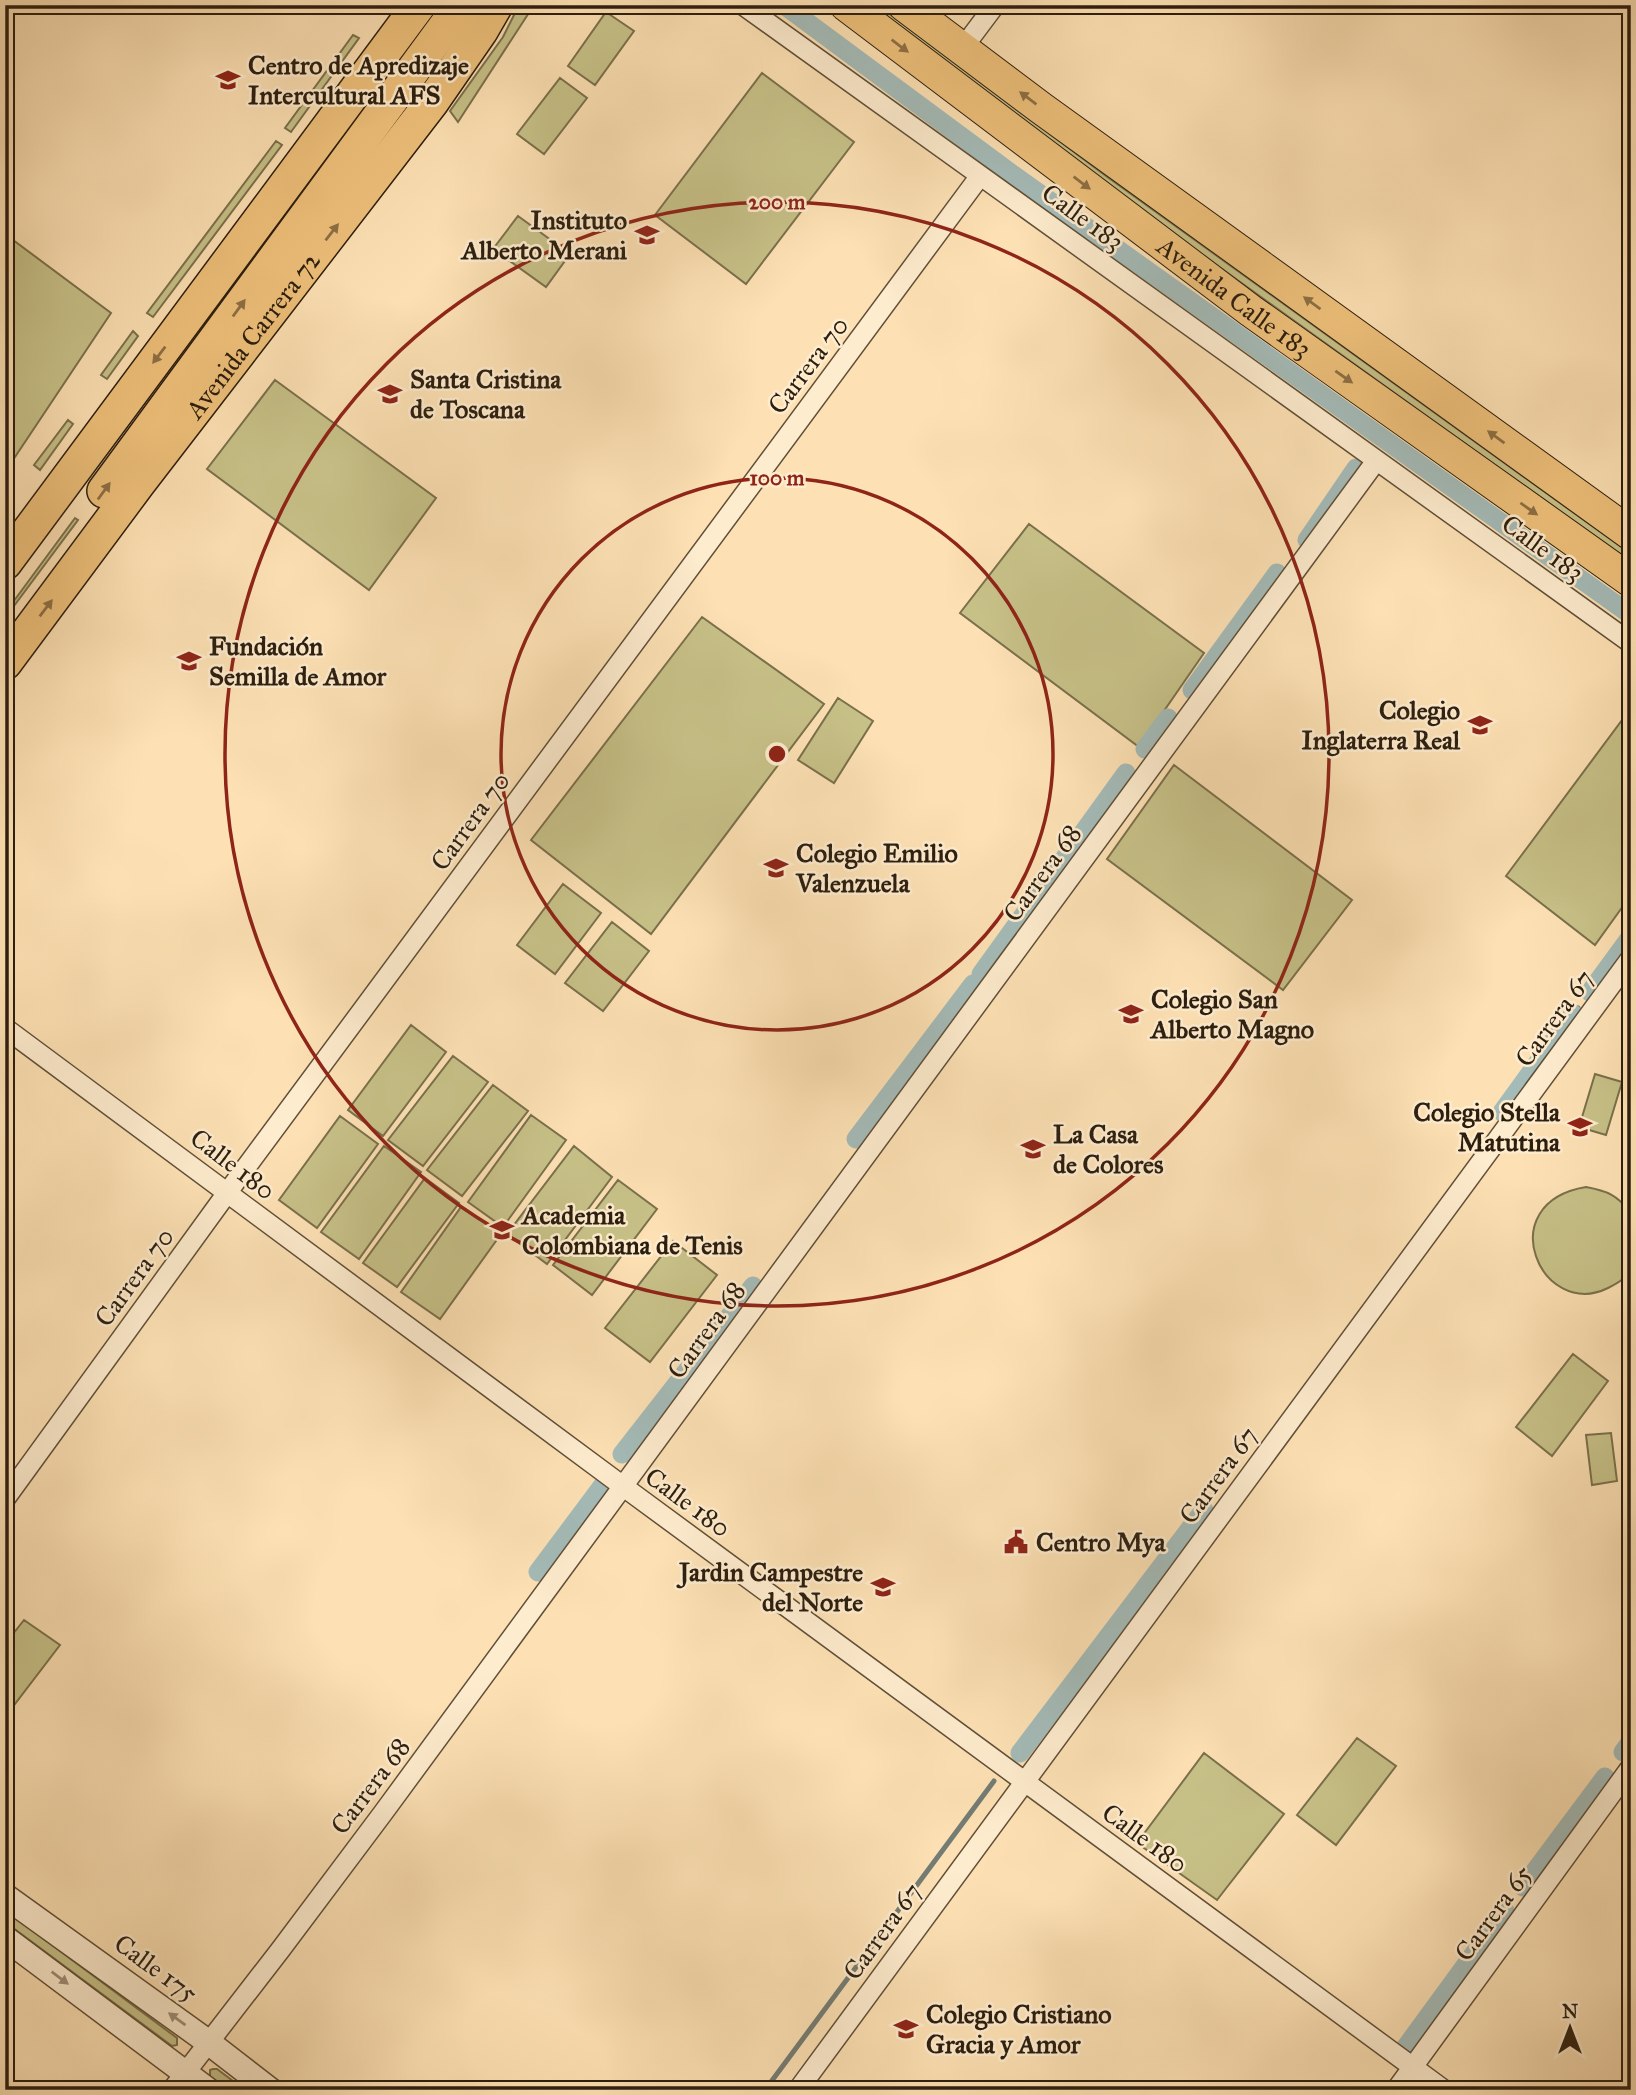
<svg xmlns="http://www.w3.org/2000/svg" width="1636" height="2095" font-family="'IM FELL Great Primer',serif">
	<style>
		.green { fill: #c7c188; stroke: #7a704c; stroke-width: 2 }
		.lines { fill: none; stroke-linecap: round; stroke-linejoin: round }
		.stream { stroke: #747c74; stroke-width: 5 }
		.canal { stroke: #a4bbb8; stroke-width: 19 }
		.minor-casing { stroke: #604f38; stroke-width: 22 }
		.tertiary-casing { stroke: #604f38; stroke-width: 27 }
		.primary-casing { stroke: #2c1e0f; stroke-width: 34 }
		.trunk-casing { stroke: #2c1e0f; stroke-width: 36 }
		.minor { stroke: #feecce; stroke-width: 19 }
		.tertiary { stroke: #feecce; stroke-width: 24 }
		.primary { stroke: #eec07a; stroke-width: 32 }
		.trunk { stroke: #eec07a; stroke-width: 33 }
		.oneway { fill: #8d6f44 }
		.oneway2 { fill: #a08f78 }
		.ring { fill: none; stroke: #8f2418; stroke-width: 3.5 }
		.labels { text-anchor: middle; stroke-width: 5; stroke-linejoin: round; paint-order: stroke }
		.poi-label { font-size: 26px; font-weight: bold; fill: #2c1e0f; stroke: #feecce; text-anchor: start }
		.street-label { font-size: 26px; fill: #2c1e0f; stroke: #feecce }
		.centre { fill: #8f2418; stroke: #feecce; stroke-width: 3.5 }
		.ring-label { font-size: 21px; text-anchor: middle; font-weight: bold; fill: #8f2418; stroke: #feecce; stroke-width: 5; stroke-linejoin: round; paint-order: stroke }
	</style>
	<rect width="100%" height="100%" fill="#fde1b4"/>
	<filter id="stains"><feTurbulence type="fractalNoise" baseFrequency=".00286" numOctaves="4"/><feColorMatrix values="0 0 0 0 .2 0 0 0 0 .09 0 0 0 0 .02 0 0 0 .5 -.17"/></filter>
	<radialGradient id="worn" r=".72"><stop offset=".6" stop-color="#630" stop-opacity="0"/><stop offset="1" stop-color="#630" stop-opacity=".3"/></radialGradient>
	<path class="green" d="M519,5H534L458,122L450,111L503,37Z
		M866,5H878L1106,176L1631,554V563L1101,182Z
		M606,12L634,31L595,85L568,66Z
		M353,35L359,38L291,132L285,128Z
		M762,73L854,142L746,284L655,215Z
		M560,78L587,98L544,154L517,134Z
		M276,141L282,145L153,317L147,313Z
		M518,216L570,254L546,287L493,249Z
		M5,234L111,313L5,472Z
		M133,331L138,336L107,379L101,375Z
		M275,380L436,498L369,590L207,469Z
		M68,420L73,424L40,470L34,465Z
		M75,518L78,520L5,618V613Z
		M1029,524L1204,653L1139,747L960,613Z
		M702,617L824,704L651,934L531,840Z
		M838,698L873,721L834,783L798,760Z
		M1631,708V895L1595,945L1506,876Z
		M1174,765L1352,900L1283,990L1107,859Z
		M563,884L601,913L555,974L517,945Z
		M612,922L649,951L603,1011L565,983Z
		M411,1025L446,1052L383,1136L348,1110Z
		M453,1056L488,1082L423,1166L388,1140Z
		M1595,1074L1622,1082L1606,1135L1579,1127Z
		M493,1085L528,1111L462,1196L427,1170Z
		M531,1115L566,1140L503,1227L468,1202Z
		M340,1116L378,1144L317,1228L279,1200Z
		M384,1146L421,1172L359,1259L321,1232Z
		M574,1146L612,1177L547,1264L507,1234Z
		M425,1178L459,1203L397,1287L363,1263Z
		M618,1180L657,1209L592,1295L553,1265Z
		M1586,1187C1608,1191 1616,1195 1631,1212C1631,1229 1634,1249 1631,1266C1629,1277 1618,1283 1608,1288C1541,1321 1490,1203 1586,1187Z
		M461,1207L501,1234L440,1319L401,1292Z
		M673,1241L717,1275L650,1362L605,1328Z
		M1573,1354L1608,1381L1552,1456L1516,1427Z
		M1611,1433L1617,1481L1592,1485L1586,1435Z
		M24,1620L60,1645L5,1717V1644Z
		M1357,1738L1396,1766L1336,1845L1297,1815Z
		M1204,1753L1284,1814L1217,1900L1137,1843Z
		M5,1910L177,2038V2045L172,2046L5,1922Z
		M213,2069H217L245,2090H227L210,2078V2070Z"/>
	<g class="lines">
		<path class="stream" d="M1573,1014L1578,1008
			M276,2081L288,2090
			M765,2090L994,1781"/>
		<path class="canal" d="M784,5L1012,174L1631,615
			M1307,540L1356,468
			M1192,690L1277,573
			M1145,749L1168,718
			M981,974L1126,773
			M1590,992L1631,936
			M1502,1112L1573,1014
			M856,1139L973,984
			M622,1454L753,1286
			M538,1572L603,1485
			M1623,1752L1631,1741
			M1020,1753L1204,1510
			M1523,1887L1605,1777
			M1405,2048L1505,1911"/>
		<g class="minor-casing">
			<path id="minor" d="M743,5L1631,643
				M962,49L995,5
				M5,1028L624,1487L1444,2090
				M5,1499L227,1193L980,176
				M172,2090L281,1949L383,1813L1376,461
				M798,2090L1631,958
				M1396,2090L1631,1767"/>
		</g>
		<g class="tertiary-casing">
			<path id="tertiary" d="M5,1896L208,2042L270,2090
				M5,1938L208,2090"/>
		</g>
		<g class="primary-casing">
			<g id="primary">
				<path id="s1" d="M846,5L1251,311L1631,581"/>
				<path d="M904,5L1041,108L1631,534"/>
			</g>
		</g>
		<g class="trunk-casing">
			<g id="trunk">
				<path d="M104,491L461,5"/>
				<path d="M5,563L419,5"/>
				<path id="s2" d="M5,663L138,484L432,102L481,31L496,5"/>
			</g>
		</g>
		<use href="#minor" class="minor"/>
		<use href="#tertiary" class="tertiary"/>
		<use href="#primary" class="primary"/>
		<use href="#trunk" class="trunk"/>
	</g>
	<defs><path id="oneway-solid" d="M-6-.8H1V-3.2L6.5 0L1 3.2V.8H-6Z" transform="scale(1.75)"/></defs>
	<g class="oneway">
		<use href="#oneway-solid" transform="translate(900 46) rotate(37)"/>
		<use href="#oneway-solid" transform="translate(1028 98) rotate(-143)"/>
		<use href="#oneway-solid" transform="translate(1082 183) rotate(37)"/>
		<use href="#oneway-solid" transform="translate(332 232) rotate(-52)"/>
		<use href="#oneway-solid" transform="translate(1312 303) rotate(-144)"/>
		<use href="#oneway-solid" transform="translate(239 308) rotate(-54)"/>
		<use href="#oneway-solid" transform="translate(159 355) rotate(127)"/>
		<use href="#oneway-solid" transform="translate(1344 377) rotate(35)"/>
		<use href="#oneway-solid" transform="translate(1496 437) rotate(-144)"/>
		<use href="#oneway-solid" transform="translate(104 491) rotate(-54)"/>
		<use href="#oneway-solid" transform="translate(1529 509) rotate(35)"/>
		<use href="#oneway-solid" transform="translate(46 608) rotate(-53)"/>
	</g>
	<g class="oneway2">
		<use href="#oneway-solid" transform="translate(60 1978) rotate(37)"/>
		<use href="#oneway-solid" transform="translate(177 2019) rotate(-144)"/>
	</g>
	<g class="ring">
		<circle cx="777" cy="754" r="276"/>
		<circle cx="777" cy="754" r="552"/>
	</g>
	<defs>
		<g id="school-bare" transform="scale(1.89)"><path d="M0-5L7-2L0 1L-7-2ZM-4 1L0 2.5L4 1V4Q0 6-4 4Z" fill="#8f2418" stroke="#feecce" stroke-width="2.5" paint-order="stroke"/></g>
		<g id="civic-bare" transform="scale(1.89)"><path d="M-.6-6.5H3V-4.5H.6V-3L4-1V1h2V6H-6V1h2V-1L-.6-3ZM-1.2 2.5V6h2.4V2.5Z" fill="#8f2418" stroke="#feecce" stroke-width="2.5" paint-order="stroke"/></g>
	</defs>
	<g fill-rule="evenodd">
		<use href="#school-bare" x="228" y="80"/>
		<use href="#school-bare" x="647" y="235"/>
		<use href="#school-bare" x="390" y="394"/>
		<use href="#school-bare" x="189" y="661"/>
		<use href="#school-bare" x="1480" y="725"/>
		<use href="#school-bare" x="776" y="868"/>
		<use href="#school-bare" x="1131" y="1014"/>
		<use href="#school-bare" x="1580" y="1127"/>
		<use href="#school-bare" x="1033" y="1149"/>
		<use href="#school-bare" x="502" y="1230"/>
		<use href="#civic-bare" x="1016" y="1542"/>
		<use href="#school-bare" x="883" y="1587"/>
		<use href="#school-bare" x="906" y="2029"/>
	</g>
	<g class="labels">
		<g class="poi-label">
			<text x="248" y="74">Centro de Apredizaje<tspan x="248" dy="30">Intercultural AFS</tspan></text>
			<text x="627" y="229" text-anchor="end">Instituto<tspan x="627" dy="30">Alberto Merani</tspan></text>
			<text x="410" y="388">Santa Cristina<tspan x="410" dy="30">de Toscana</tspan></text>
			<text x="209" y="655">Fundación<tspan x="209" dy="30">Semilla de Amor</tspan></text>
			<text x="1460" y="719" text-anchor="end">Colegio<tspan x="1460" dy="30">Inglaterra Real</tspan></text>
			<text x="796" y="862">Colegio Emilio<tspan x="796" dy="30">Valenzuela</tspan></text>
			<text x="1151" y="1008">Colegio San<tspan x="1151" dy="30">Alberto Magno</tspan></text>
			<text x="1560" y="1121" text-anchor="end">Colegio Stella<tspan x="1560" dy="30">Matutina</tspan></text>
			<text x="1053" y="1143">La Casa<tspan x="1053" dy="30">de Colores</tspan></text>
			<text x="522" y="1224">Academia<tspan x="522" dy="30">Colombiana de Tenis</tspan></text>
			<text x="1036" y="1551">Centro Mya</text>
			<text x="863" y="1581" text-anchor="end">Jardin Campestre<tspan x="863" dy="30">del Norte</tspan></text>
			<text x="926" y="2023">Colegio Cristiano<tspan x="926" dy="30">Gracia y Amor</tspan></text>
		</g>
		<g class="street-label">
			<text transform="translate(1083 217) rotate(36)" y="9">Calle 183</text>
			<text dy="9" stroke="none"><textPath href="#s1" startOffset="486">Avenida Calle 183</textPath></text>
			<text dy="9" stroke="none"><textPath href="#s2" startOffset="411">Avenida Carrera 72</textPath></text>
			<text transform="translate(808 365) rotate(-53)" y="9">Carrera 70</text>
			<text transform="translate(1543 548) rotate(36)" y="9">Calle 183</text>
			<text transform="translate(470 821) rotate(-54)" y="9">Carrera 70</text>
			<text transform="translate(1042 873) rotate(-54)" y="9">Carrera 68</text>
			<text transform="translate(1554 1018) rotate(-54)" y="9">Carrera 67</text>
			<text transform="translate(233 1164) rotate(37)" y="9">Calle 180</text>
			<text transform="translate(134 1277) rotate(-54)" y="9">Carrera 70</text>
			<text transform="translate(706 1330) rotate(-54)" y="9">Carrera 68</text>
			<text transform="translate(1218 1475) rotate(-54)" y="9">Carrera 67</text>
			<text transform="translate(688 1502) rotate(36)" y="9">Calle 180</text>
			<text transform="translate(370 1786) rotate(-53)" y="9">Carrera 68</text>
			<text transform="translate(1145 1838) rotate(36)" y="9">Calle 180</text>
			<text transform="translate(1493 1913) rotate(-54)" y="9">Carrera 65</text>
			<text transform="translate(882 1931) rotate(-54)" y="9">Carrera 67</text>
			<text transform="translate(156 1968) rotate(36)" y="9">Calle 175</text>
		</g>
	</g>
	<circle cx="777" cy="754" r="10" class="centre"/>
	<g class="ring-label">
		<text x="777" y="209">200 m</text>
		<text x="777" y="485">100 m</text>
	</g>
	<rect width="1636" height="2095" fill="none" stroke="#fde1b4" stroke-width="28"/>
	<rect x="7" y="7" width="1622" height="2081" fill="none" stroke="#2c1e0f" stroke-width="3.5"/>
	<rect x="14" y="14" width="1608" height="2067" fill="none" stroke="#2c1e0f" stroke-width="2"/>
	<g transform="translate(1570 2028)" stroke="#feecce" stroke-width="5" paint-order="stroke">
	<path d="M0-5L12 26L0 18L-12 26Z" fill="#2c1e0f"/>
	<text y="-10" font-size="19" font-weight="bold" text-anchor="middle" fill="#2c1e0f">N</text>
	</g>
	<rect width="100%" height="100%" filter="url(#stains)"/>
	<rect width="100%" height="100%" fill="url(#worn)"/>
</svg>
